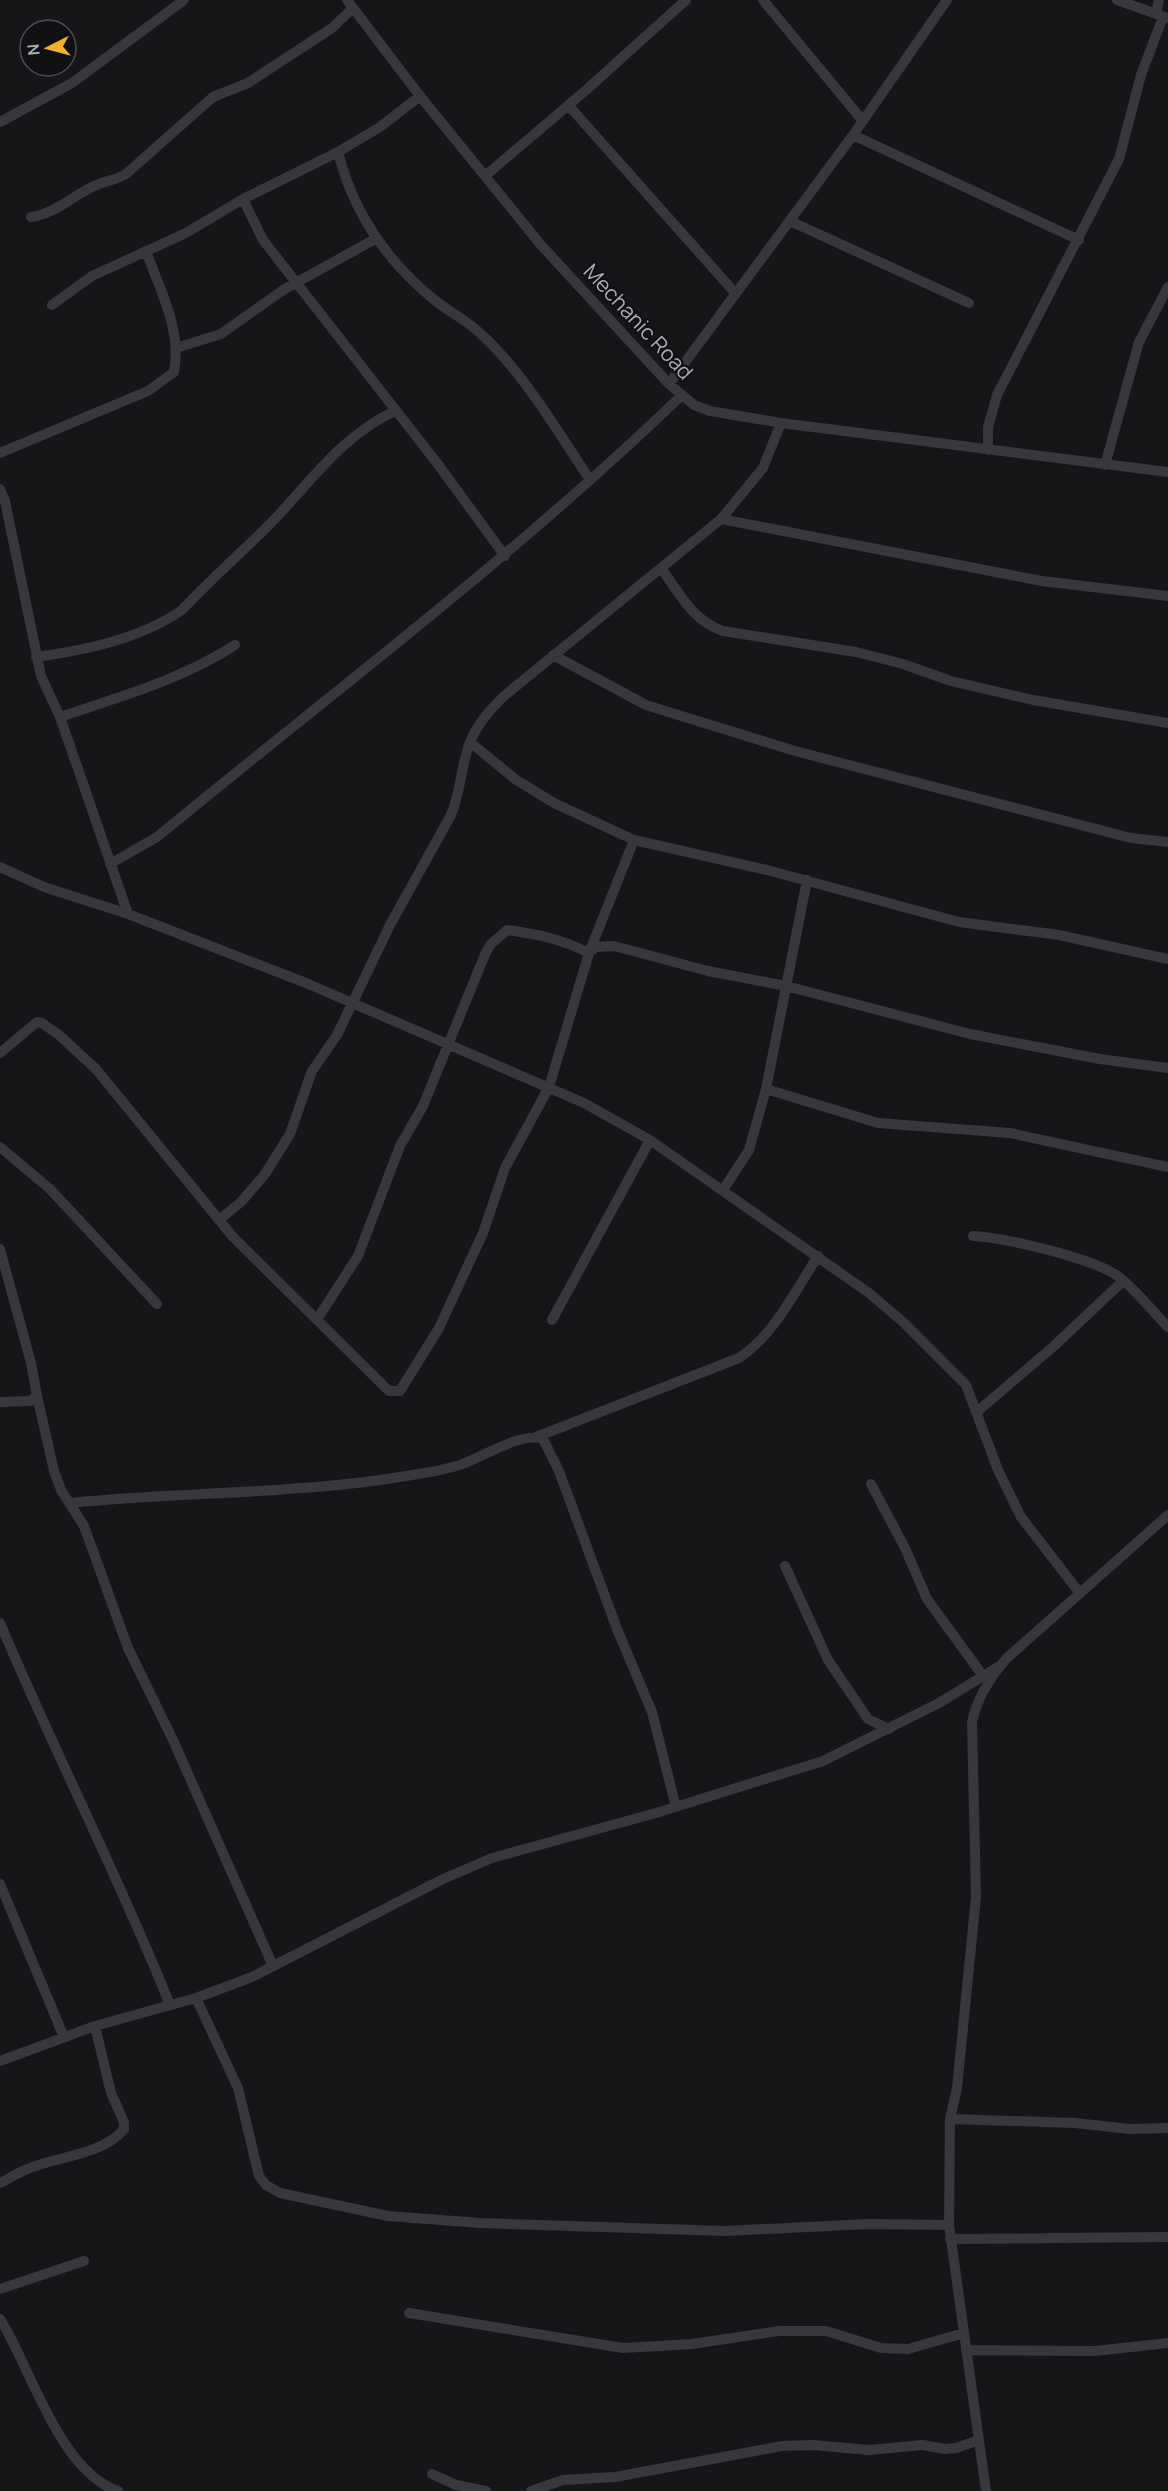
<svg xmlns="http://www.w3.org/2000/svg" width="1168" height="2491" font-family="Manrope,sans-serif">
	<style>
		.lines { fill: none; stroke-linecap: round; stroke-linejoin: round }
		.minor { stroke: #37383d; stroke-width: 10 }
		.labels { text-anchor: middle; stroke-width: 4.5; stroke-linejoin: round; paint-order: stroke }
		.street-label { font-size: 21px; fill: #a8adb8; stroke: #111113 }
	</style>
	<rect width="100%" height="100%" fill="#161618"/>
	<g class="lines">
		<path class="minor" d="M347,0L420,96L541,245L669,384L694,405L710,411L781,423L1168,472
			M763,0L863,121
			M1117,0L1168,18
			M1156,14L1159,0
			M569,106L736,294
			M0,122L72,83L184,0
			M853,135L1079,240
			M338,152C353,212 388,263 437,302C451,313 468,321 481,334C523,372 558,432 590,480
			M485,176L585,91L686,0
			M243,199L263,240L437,463L505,556
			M31,217C58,213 75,193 99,184C109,180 116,180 126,174L213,97L248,83L332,28L353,8
			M790,221L969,303
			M52,305L92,276L186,233L243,199L338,152L380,127L420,96
			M176,348L221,334L283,290L377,238
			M669,384L853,135L947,0
			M988,450V427L997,395L1119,159L1141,75L1163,17
			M0,453L148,391L174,372C182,330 160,290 146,251
			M1105,465L1139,342L1168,287
			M0,489L5,501L41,676L60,717L128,914
			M721,519L1042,581L1168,596
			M661,568C679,593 693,621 723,631L856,652L903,664L951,681L1033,700L1168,723
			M553,655L646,705L795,751L1131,838L1168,842
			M36,657C86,650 140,639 182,610C210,580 241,553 270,524C310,483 341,436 395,411
			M60,717C121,696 181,680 235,645
			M470,742L515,779L554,803L634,840L767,870L959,922L1059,935L1168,959
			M110,864L157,837C333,692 516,555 681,396
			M0,867L44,887L128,914L306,983L584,1103L650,1140L869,1293L903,1322L966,1385L998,1470L1021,1517L1079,1592
			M0,1053L37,1022L42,1023L59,1035L96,1069L233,1237L389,1391H400L439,1328L483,1233L505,1168L549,1087L589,953L634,840
			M766,1089L878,1123L1010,1133L1168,1167
			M0,1147L50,1189L157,1304
			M723,1190L749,1150L766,1089L807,880
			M219,1220L241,1202L265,1174L290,1134L312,1071L337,1035L390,925L451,815C461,791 461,765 470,742C478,723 490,710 504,696L721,519L763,468L781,423
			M973,1236C1006,1238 1094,1258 1119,1277C1137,1291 1152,1311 1168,1327
			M0,1249L31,1363L37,1396L30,1401L0,1402
			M318,1318L358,1256L400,1146L423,1106L486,952L491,944L507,930C537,934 561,939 589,953L596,947L614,946L708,971L786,986L970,1034L1100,1059L1168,1068
			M552,1320L650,1140
			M37,1396L54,1471L61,1490L84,1526L128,1648L173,1740L273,1966
			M978,1411L1054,1346L1123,1281
			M536,1437L739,1358C775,1334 795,1291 818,1256
			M871,1484L905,1548L927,1599L983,1676
			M70,1503C184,1491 298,1495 412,1475C427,1473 442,1470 457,1466C478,1460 521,1431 543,1439L559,1471L617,1629L652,1712L676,1807
			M785,1566L828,1660L868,1719L889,1729
			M0,1623C54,1751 118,1875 170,2005
			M0,1884L64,2037
			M196,1998L238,2088L259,2176L266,2185L280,2193L388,2216L480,2223L725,2231L869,2224L949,2225
			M0,2061L95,2026L196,1998L252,1977L443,1879L492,1858L656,1813L823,1761L939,1703L998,1667
			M950,2119L1075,2123L1130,2129L1168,2128
			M0,2183C10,2178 19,2172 30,2168C59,2156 103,2155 124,2129V2122L111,2093L95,2026
			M950,2239L1168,2237
			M0,2289L84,2261
			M409,2313L623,2348L692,2344L779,2331H826L881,2348L908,2349L964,2333
			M0,2319C31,2368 59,2471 118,2491
			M966,2350L1095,2351L1168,2343
			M432,2474L456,2485L486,2491
			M531,2491L563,2480L615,2477L782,2446L812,2445L869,2450L923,2445L945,2449L956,2448L979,2440
			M986,2491L949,2225L950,2119L957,2088L976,1897L972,1722C977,1699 991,1676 1007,1658L1168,1515"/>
	</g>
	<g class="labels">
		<g class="street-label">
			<text transform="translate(638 322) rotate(47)" y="7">Mechanic Road</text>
		</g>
	</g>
	<g transform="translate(48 48) rotate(264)"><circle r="28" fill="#111113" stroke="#4d4f55" stroke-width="1.5"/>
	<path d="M0-4.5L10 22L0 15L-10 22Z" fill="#f2b134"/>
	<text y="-9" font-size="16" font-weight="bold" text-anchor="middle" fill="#a8adb8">N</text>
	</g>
</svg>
